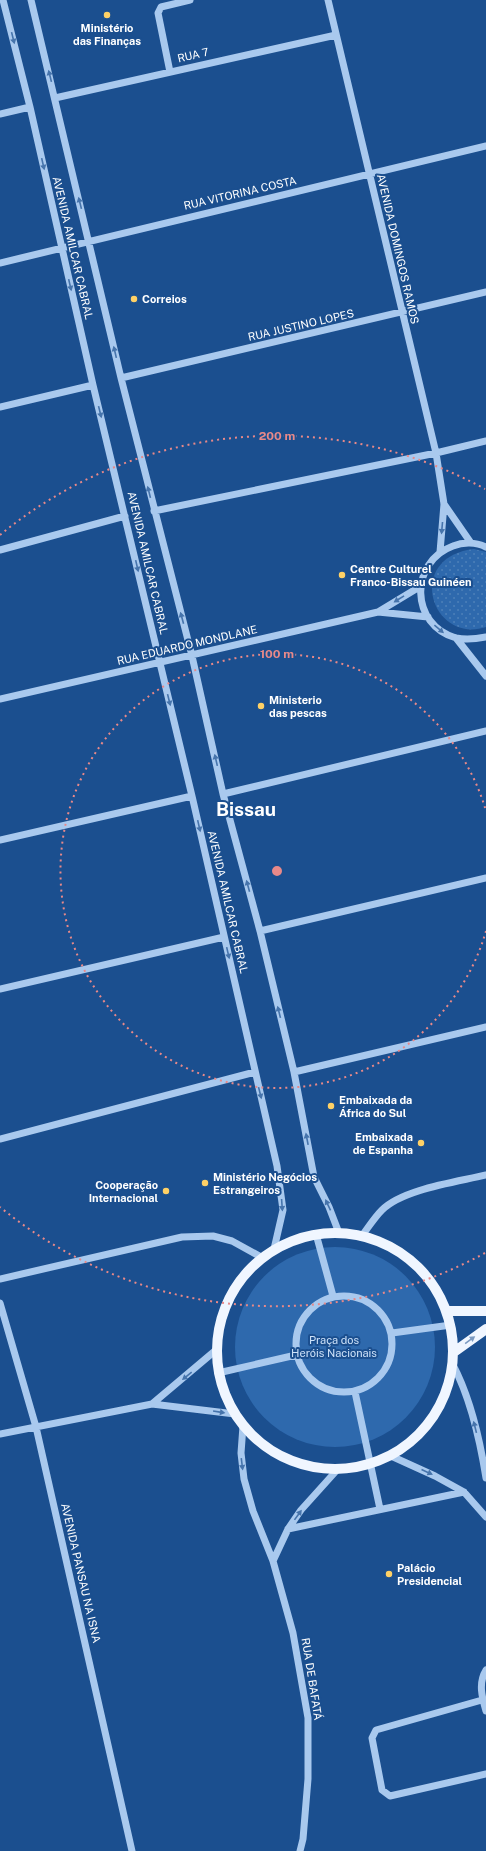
<svg xmlns="http://www.w3.org/2000/svg" width="486" height="1851" font-family="'Public Sans',sans-serif">
	<style>
		.green { fill: #2e69ad }
		.garden { fill: url(#garden-dots) }
		.lines { fill: none; stroke-linecap: round; stroke-linejoin: round }
		.minor { stroke: #a9c9ee; stroke-width: 7 }
		.major { stroke: #f0f6ff; stroke-width: 10 }
		.oneway { fill: #4674ac }
		.oneway2 { fill: #7b9ac1 }
		.ring { fill: none; stroke: #e88989; stroke-width: 2; stroke-dasharray: 2 4 }
		.poi-dot { fill: #ffd166; stroke: #1b4f8f; stroke-width: 1.5 }
		.labels { text-anchor: middle; stroke-width: 4; stroke-linejoin: round; paint-order: stroke }
		.poi-label { font-size: 11px; font-weight: bold; fill: #fff; stroke: #1b4f8f; text-anchor: start }
		.street-label { font-size: 11px; fill: #fff; stroke: #1b4f8f }
		.park-label { font-size: 11px; fill: #cfe3fa; stroke: #1b4f8f }
		.town-label { font-size: 19px; font-weight: bold; fill: #fff; stroke: #1b4f8f }
		.centre { fill: #e88989; stroke: #1b4f8f; stroke-width: 2 }
		.ring-label { font-size: 12px; text-anchor: middle; font-weight: bold; fill: #e88989; stroke: #1b4f8f; stroke-width: 4; stroke-linejoin: round; paint-order: stroke }
	</style>
	<defs>
		<pattern id="garden-dots" width="8" height="8" patternUnits="userSpaceOnUse"><rect width="8" height="8" fill="#2e69ad"/><path d="M2 2h.1M6 6h.1" fill="none" stroke="#4d80b9" stroke-width="1.8" stroke-linecap="round"/></pattern>
	</defs>
	<rect width="100%" height="100%" fill="#1b4f8f"/>
	<path class="green" d="M235 1347a100 100 0 1 1 200 0a100 100 0 1 1-200 0Z"/>
	<path class="garden" d="M474,549L486,552V627C431,645 404,557 474,549Z"/>
	<g class="lines">
		<path class="minor" d="M3,0L30,107L93,385L192,796L277,1166L283,1210L274,1249
			M31,0L121,378L192,656L223,794L260,931L294,1072L314,1177L329,1207L339,1233
			M328,0L436,453L444,504L440,552
			M170,72L158,13L161,7L190,0
			M55,98L336,35
			M0,114L30,107
			M0,263L486,146
			M121,378L486,292
			M0,407L93,385
			M444,504L471,543
			M154,511L436,453L486,441
			M486,547C476,542 463,542 453,546C409,562 410,625 456,638C466,640 476,639 486,637
			M0,550L125,516
			M378,612L428,617
			M456,638L486,676
			M0,699L378,612L421,586
			M223,794L486,731
			M0,840L192,796
			M260,931L486,878
			M0,989L224,937
			M294,1072L486,1027
			M0,1139L255,1072
			M316,1234L333,1296
			M361,1237C368,1228 374,1218 382,1210C403,1189 457,1182 486,1175
			M0,1279L182,1237L213,1236L232,1241L263,1258
			M296 1344a48 48 0 1 1 96 0a48 48 0 1 1-96 0Z
			M0,1303L36,1427L132,1851
			M392,1333L451,1325
			M453,1365C471,1399 480,1440 486,1478
			M218,1373L296,1355
			M355,1392L380,1509
			M152,1404L216,1350
			M243,1426L241,1453L244,1479L253,1511L273,1561L293,1633L308,1718V1779L303,1839L300,1851
			M0,1434L152,1404L235,1414
			M391,1456L435,1476L464,1492L486,1517
			M288,1529L464,1492
			M273,1561L288,1529L301,1510L337,1470
			M486,1670C478,1683 482,1697 486,1711
			M482,1700L376,1730L372,1738L382,1790L390,1796L486,1774"/>
		<path class="major" d="M217 1351a118 118 0 1 1 236 0a118 118 0 1 1-236 0Z
			M447,1311H486
			M454,1352L486,1329"/>
	</g>
	<defs><path id="oneway-solid" d="M-6-.8H1V-3.2L6.5 0L1 3.2V.8H-6Z"/></defs>
	<g class="oneway">
		<use href="#oneway-solid" transform="translate(13 38) rotate(76)"/>
		<use href="#oneway-solid" transform="translate(50 76) rotate(-104)"/>
		<use href="#oneway-solid" transform="translate(43 164) rotate(77)"/>
		<use href="#oneway-solid" transform="translate(80 203) rotate(-104)"/>
		<use href="#oneway-solid" transform="translate(70 285) rotate(77)"/>
		<use href="#oneway-solid" transform="translate(115 352) rotate(-103)"/>
		<use href="#oneway-solid" transform="translate(100 412) rotate(76)"/>
		<use href="#oneway-solid" transform="translate(149 492) rotate(-104)"/>
		<use href="#oneway-solid" transform="translate(442 528) rotate(95)"/>
		<use href="#oneway-solid" transform="translate(137 566) rotate(77)"/>
		<use href="#oneway-solid" transform="translate(399 599) rotate(148)"/>
		<use href="#oneway-solid" transform="translate(182 618) rotate(-105)"/>
		<use href="#oneway-solid" transform="translate(439 629) rotate(40)"/>
		<use href="#oneway-solid" transform="translate(169 700) rotate(76)"/>
		<use href="#oneway-solid" transform="translate(216 760) rotate(-103)"/>
		<use href="#oneway-solid" transform="translate(199 826) rotate(77)"/>
		<use href="#oneway-solid" transform="translate(248 886) rotate(-105)"/>
		<use href="#oneway-solid" transform="translate(228 953) rotate(77)"/>
		<use href="#oneway-solid" transform="translate(279 1012) rotate(-104)"/>
		<use href="#oneway-solid" transform="translate(260 1093) rotate(76)"/>
		<use href="#oneway-solid" transform="translate(307 1139) rotate(-101)"/>
		<use href="#oneway-solid" transform="translate(282 1205) rotate(86)"/>
		<use href="#oneway-solid" transform="translate(328 1205) rotate(-115)"/>
		<use href="#oneway-solid" transform="translate(187 1376) rotate(141)"/>
		<use href="#oneway-solid" transform="translate(219 1412) rotate(9)"/>
		<use href="#oneway-solid" transform="translate(475 1427) rotate(-104)"/>
		<use href="#oneway-solid" transform="translate(242 1464) rotate(83)"/>
		<use href="#oneway-solid" transform="translate(427 1472) rotate(24)"/>
		<use href="#oneway-solid" transform="translate(298 1515) rotate(-54)"/>
	</g>
	<use class="oneway2" href="#oneway-solid" transform="translate(470 1340) rotate(-36)"/>
	<g class="ring">
		<path d="M486 931A217 217 0 1 1 486 811"/>
		<path d="M485 1253A435 435 0 0 1 0 1207M0 535A435 435 0 0 1 485 489"/>
	</g>
	<g class="poi-dot">
		<circle cx="107" cy="15" r="4"/>
		<circle cx="134" cy="299" r="4"/>
		<circle cx="342" cy="575" r="4"/>
		<circle cx="261" cy="706" r="4"/>
		<circle cx="331" cy="1106" r="4"/>
		<circle cx="421" cy="1143" r="4"/>
		<circle cx="205" cy="1183" r="4"/>
		<circle cx="166" cy="1191" r="4"/>
		<circle cx="389" cy="1574" r="4"/>
	</g>
	<g class="labels">
		<g class="poi-label">
			<text x="107" y="32" text-anchor="middle">Ministério<tspan x="107" dy="13">das Finanças</tspan></text>
			<text x="142" y="303">Correios</text>
			<text x="350" y="573">Centre Culturel<tspan x="350" dy="13">Franco-Bissau Guinéen</tspan></text>
			<text x="269" y="704">Ministerio<tspan x="269" dy="13">das pescas</tspan></text>
			<text x="339" y="1104">Embaixada da<tspan x="339" dy="13">África do Sul</tspan></text>
			<text x="413" y="1141" text-anchor="end">Embaixada<tspan x="413" dy="13">de Espanha</tspan></text>
			<text x="213" y="1181">Ministério Negócios<tspan x="213" dy="13">Estrangeiros</tspan></text>
			<text x="158" y="1189" text-anchor="end">Cooperação<tspan x="158" dy="13">Internacional</tspan></text>
			<text x="397" y="1572">Palácio<tspan x="397" dy="13">Presidencial</tspan></text>
		</g>
		<g class="street-label">
			<text transform="translate(193 55) rotate(-13)" y="4">RUA 7</text>
			<text transform="translate(240 193) rotate(-13)" y="4">RUA VITORINA COSTA</text>
			<text transform="translate(73 248) rotate(77)" y="4">AVENIDA AMILCAR CABRAL</text>
			<text transform="translate(398 249) rotate(77)" y="4">AVENIDA DOMINGOS RAMOS</text>
			<text transform="translate(301 325) rotate(-13)" y="4">RUA JUSTINO LOPES</text>
			<text transform="translate(148 563) rotate(77)" y="4">AVENIDA AMILCAR CABRAL</text>
			<text transform="translate(187 645) rotate(-13)" y="4">RUA EDUARDO MONDLANE</text>
			<text transform="translate(228 902) rotate(77)" y="4">AVENIDA AMILCAR CABRAL</text>
			<text transform="translate(81 1573) rotate(77)" y="4">AVENIDA PANSAU NA ISNA</text>
			<text transform="translate(312 1679) rotate(81)" y="4">RUA DE BAFATÁ</text>
		</g>
		<g class="park-label">
			<text x="334" y="1344">Praça dos<tspan x="334" dy="13">Heróis Nacionais</tspan></text>
		</g>
		<g class="town-label">
			<text x="246" y="816">Bissau</text>
		</g>
	</g>
	<circle cx="277" cy="871" r="6" class="centre"/>
	<g class="ring-label">
		<text x="277" y="440">200 m</text>
		<text x="277" y="658">100 m</text>
	</g>
</svg>
